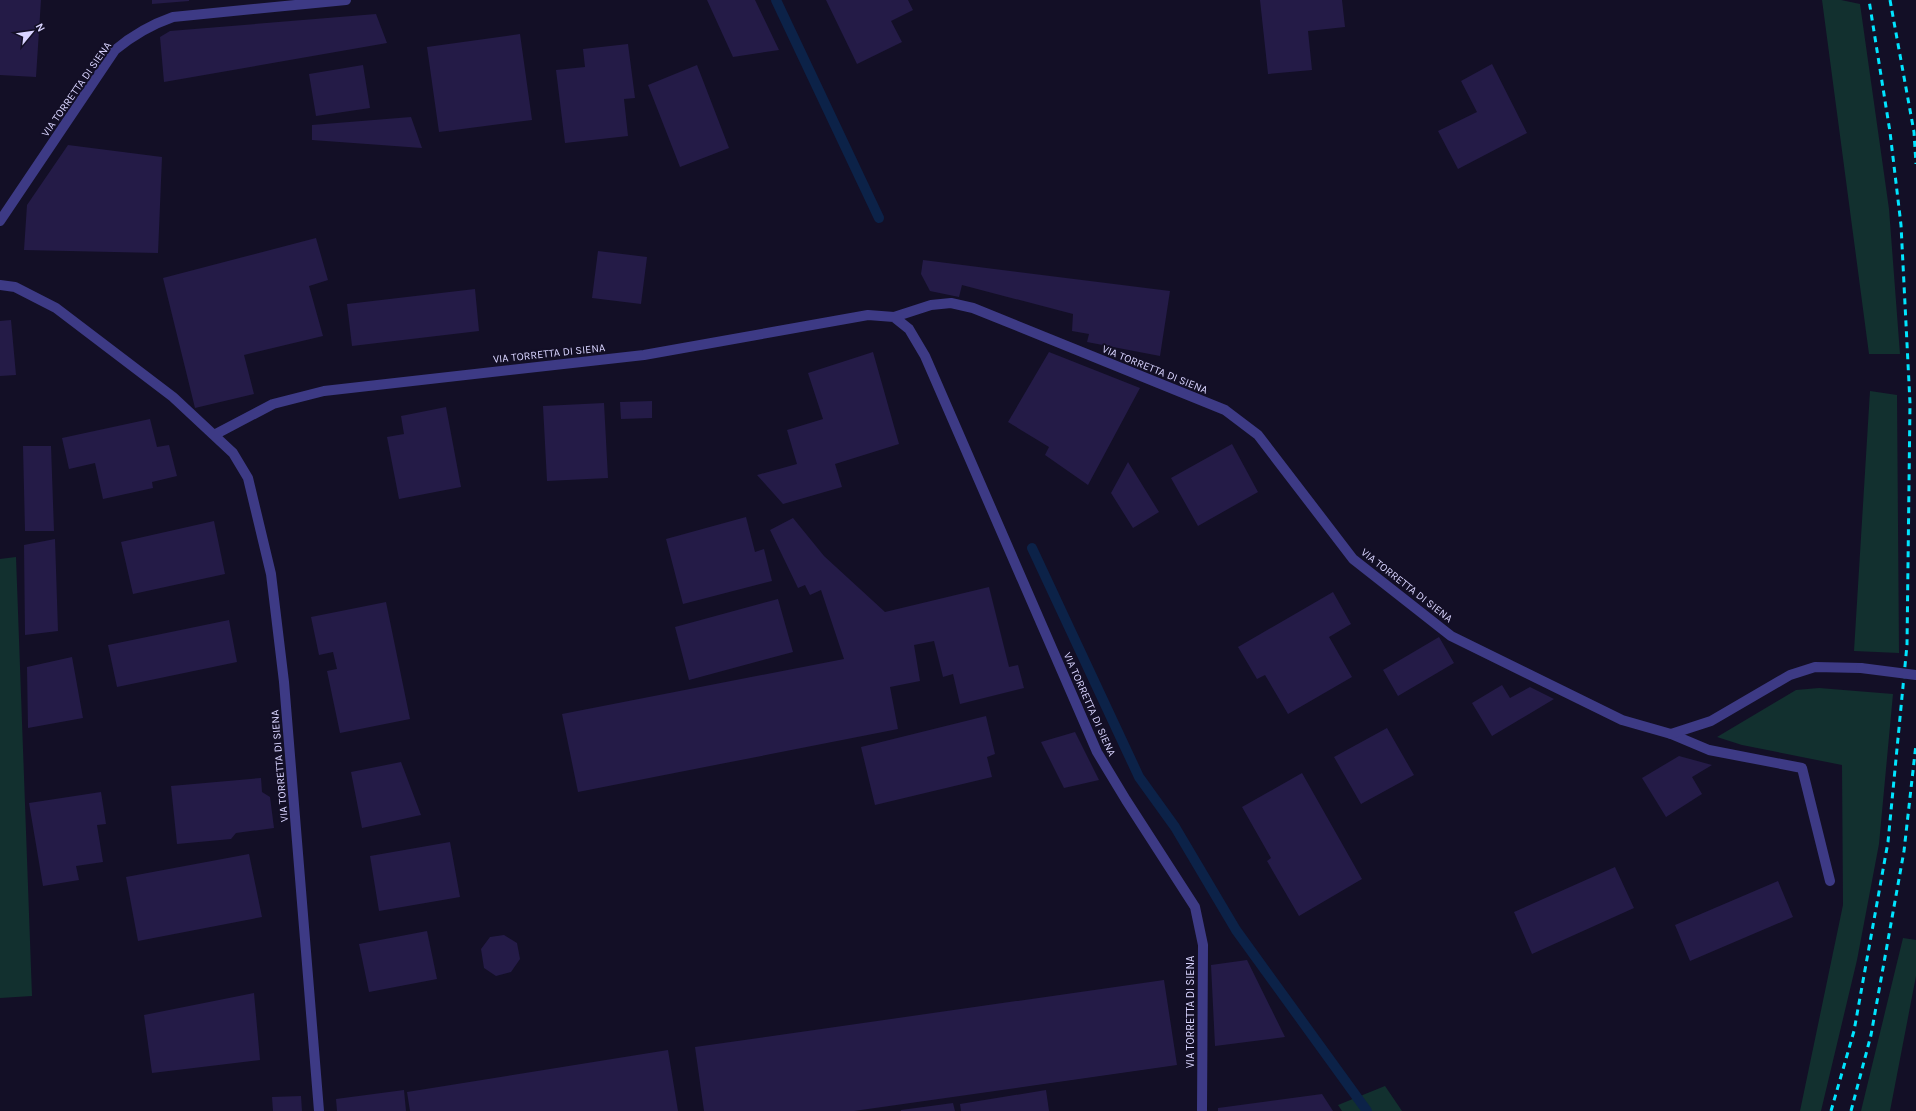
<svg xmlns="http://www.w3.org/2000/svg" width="1916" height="1111" font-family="Karla,sans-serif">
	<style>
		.green { fill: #12302f }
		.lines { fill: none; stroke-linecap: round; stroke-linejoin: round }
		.stream { stroke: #0c2248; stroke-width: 10 }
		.building { fill: #241b47 }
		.lane { stroke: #3d3a85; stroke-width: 10 }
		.street { stroke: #3d3a85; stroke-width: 10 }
		.rail { stroke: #00e5ff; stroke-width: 3; stroke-dasharray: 6 5; stroke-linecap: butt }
		.street-bridge { stroke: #3d3a85; stroke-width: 10 }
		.labels { text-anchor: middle; stroke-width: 4; stroke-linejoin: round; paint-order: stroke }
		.street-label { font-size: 11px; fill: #d9d4ff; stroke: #130f26 }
	</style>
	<rect width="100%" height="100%" fill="#130f26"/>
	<path class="green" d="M1822,0H1841L1860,4L1889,209L1900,354H1869Z
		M1870,391L1897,395L1899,653L1854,651Z
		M16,557L32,996L0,998V559Z
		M1819,688L1893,694L1879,844L1857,960L1821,1111H1800L1843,905L1842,765L1742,745L1717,737L1796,690Z
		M1903,938L1916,940V976L1890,1111H1861Z
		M1385,1086L1402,1111H1342L1338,1105Z"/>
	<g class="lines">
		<path class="stream" d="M776,0L879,218
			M1032,548L1139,777L1175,827L1236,930L1367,1111"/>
	</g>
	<path class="building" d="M0,0H41L36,77L0,75Z
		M152,0H189V1L152,4Z
		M707,0H755L779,50L733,57Z
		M826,0H908L913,10L891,21L902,42L857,64Z
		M1260,0H1342L1345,27L1308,31L1312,70L1268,74Z
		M376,14L387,43L164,82L160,37L170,31Z
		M520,34L532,120L439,132L427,47Z
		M628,44L635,98L624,99L628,136L565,143L556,70L585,67L583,49Z
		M1492,64L1527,133L1458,169L1438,131L1477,112L1461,81Z
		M363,65L370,108L316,116L309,74Z
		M697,65L729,148L680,167L648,85Z
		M411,117L422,148L312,140V125Z
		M68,145L162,157L158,253L24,250L27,205Z
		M316,238L328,280L309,286L323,336L244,355L254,394L195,408L163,278Z
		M598,251L647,257L641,304L592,298Z
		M923,260L1170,291L1160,356L1087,342L1089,334L1072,331L1073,314L962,285L959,297L930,291L921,274Z
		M475,289L479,331L352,346L347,304Z
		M11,320L16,375L0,376V321Z
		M873,352L899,444L835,464L842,487L783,504L757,475L797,464L787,430L823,419L808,373Z
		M1049,352L1140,388L1088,485L1045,455L1049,447L1008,422Z
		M652,401V418L621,419L620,402Z
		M604,403L608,478L547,481L543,406Z
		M446,407L461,487L399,499L387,437L404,434L401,416Z
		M150,419L157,447L169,445L177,476L152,482L153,488L103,499L95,463L69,469L62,438Z
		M1232,444L1258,492L1198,526L1171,478Z
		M23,446H51L54,531H25Z
		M1128,462L1159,512L1133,528L1111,493Z
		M746,517L755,552L764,549L772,581L683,604L666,539Z
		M793,518L824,556L885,612L989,587L1009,667L1018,665L1024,688L960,704L953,674L943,677L934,641L914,645L920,681L890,687L898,729L578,792L562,714L844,659L821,590L810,595L805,585L798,588L770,530Z
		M214,521L225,574L133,594L121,542Z
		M55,539L58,631L25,635L24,545Z
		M1333,592L1351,624L1329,637L1352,677L1288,714L1265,675L1257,679L1238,647Z
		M778,599L793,652L689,680L675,627Z
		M386,602L410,719L340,733L327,671L351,666L337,669L333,652L319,655L311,617Z
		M229,620L237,662L117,687L108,645Z
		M1439,637L1454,663L1398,696L1383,670Z
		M72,657L83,718L28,728L27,667Z
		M1502,685L1510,698L1530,687L1554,699L1492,736L1472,703Z
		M986,716L995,754L987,757L992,777L875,805L861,747Z
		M1387,728L1414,775L1361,804L1334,757Z
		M1075,732L1099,780L1064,788L1041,742Z
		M1679,756L1712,765L1692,777L1702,794L1666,817L1642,778Z
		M401,762L421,815L362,828L351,772Z
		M1302,773L1362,879L1299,916L1267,861L1271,858L1242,807Z
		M261,778L262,792L270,797L274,828L236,833L231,839L177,844L171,786Z
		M101,792L106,824L97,825L103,862L76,866L79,880L43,886L29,803Z
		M450,842L460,897L379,911L370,856Z
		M249,854L262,917L138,941L126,877Z
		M1615,867L1634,908L1532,954L1514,912Z
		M1778,881L1793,917L1690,961L1675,925Z
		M427,931L437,979L369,992L359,944Z
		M504,935L517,943L520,959L511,972L496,976L484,968L481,949L490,937Z
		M1247,960L1285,1037L1215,1046L1211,965Z
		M1164,980L1177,1065L854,1111H704L695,1047Z
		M254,993L260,1060L152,1073L144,1015Z
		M668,1050L678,1111H410L407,1092Z
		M404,1090L406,1111H337L336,1099Z
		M1046,1090L1049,1111H961L960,1104Z
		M1322,1094L1333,1111H1218V1108Z
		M301,1096L302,1111H273L272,1097Z
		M953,1103L955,1111H901V1110Z"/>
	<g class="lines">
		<path class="lane" d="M1671,734L1709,750L1802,768L1830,881"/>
		<path class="street" d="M0,221L115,50C133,35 150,25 173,17L346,0
			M0,285L15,287L56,308L173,397L233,453L248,478L271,574L284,682L319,1111
			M894,317L931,305L951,303L973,308L1225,410L1258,435L1353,559L1451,636L1622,720L1671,734L1711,721L1790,675L1815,667L1861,668
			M214,435L273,404L324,391L644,355L868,315L894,317L909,329L925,356L1097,752L1126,800L1195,907L1203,945L1202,1111"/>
		<path class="rail" d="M1890,0L1914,132L1916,164
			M1831,1111L1854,1031L1888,842L1907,645L1910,403L1901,225L1890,132L1869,0
			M1851,1111L1871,1035L1904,851L1916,744"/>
		<path class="street-bridge" d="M1861,668L1916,675"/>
	</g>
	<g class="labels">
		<g class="street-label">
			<text transform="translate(76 89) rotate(-55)" y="4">VIA TORRETTA DI SIENA</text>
			<text transform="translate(549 353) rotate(-6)" y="4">VIA TORRETTA DI SIENA</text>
			<text transform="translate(1155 369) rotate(22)" y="4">VIA TORRETTA DI SIENA</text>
			<text transform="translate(1407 585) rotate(38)" y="4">VIA TORRETTA DI SIENA</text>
			<text transform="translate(1090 704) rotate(66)" y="4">VIA TORRETTA DI SIENA</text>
			<text transform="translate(279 766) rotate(-95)" y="4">VIA TORRETTA DI SIENA</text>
			<text transform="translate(1190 1012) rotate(-90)" y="4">VIA TORRETTA DI SIENA</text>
		</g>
	</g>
	<g transform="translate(32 32) rotate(61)" stroke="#130f26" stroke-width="3" paint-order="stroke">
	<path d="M0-3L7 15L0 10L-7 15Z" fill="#d9d4ff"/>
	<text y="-6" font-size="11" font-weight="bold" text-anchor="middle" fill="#d9d4ff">N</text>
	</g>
</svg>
